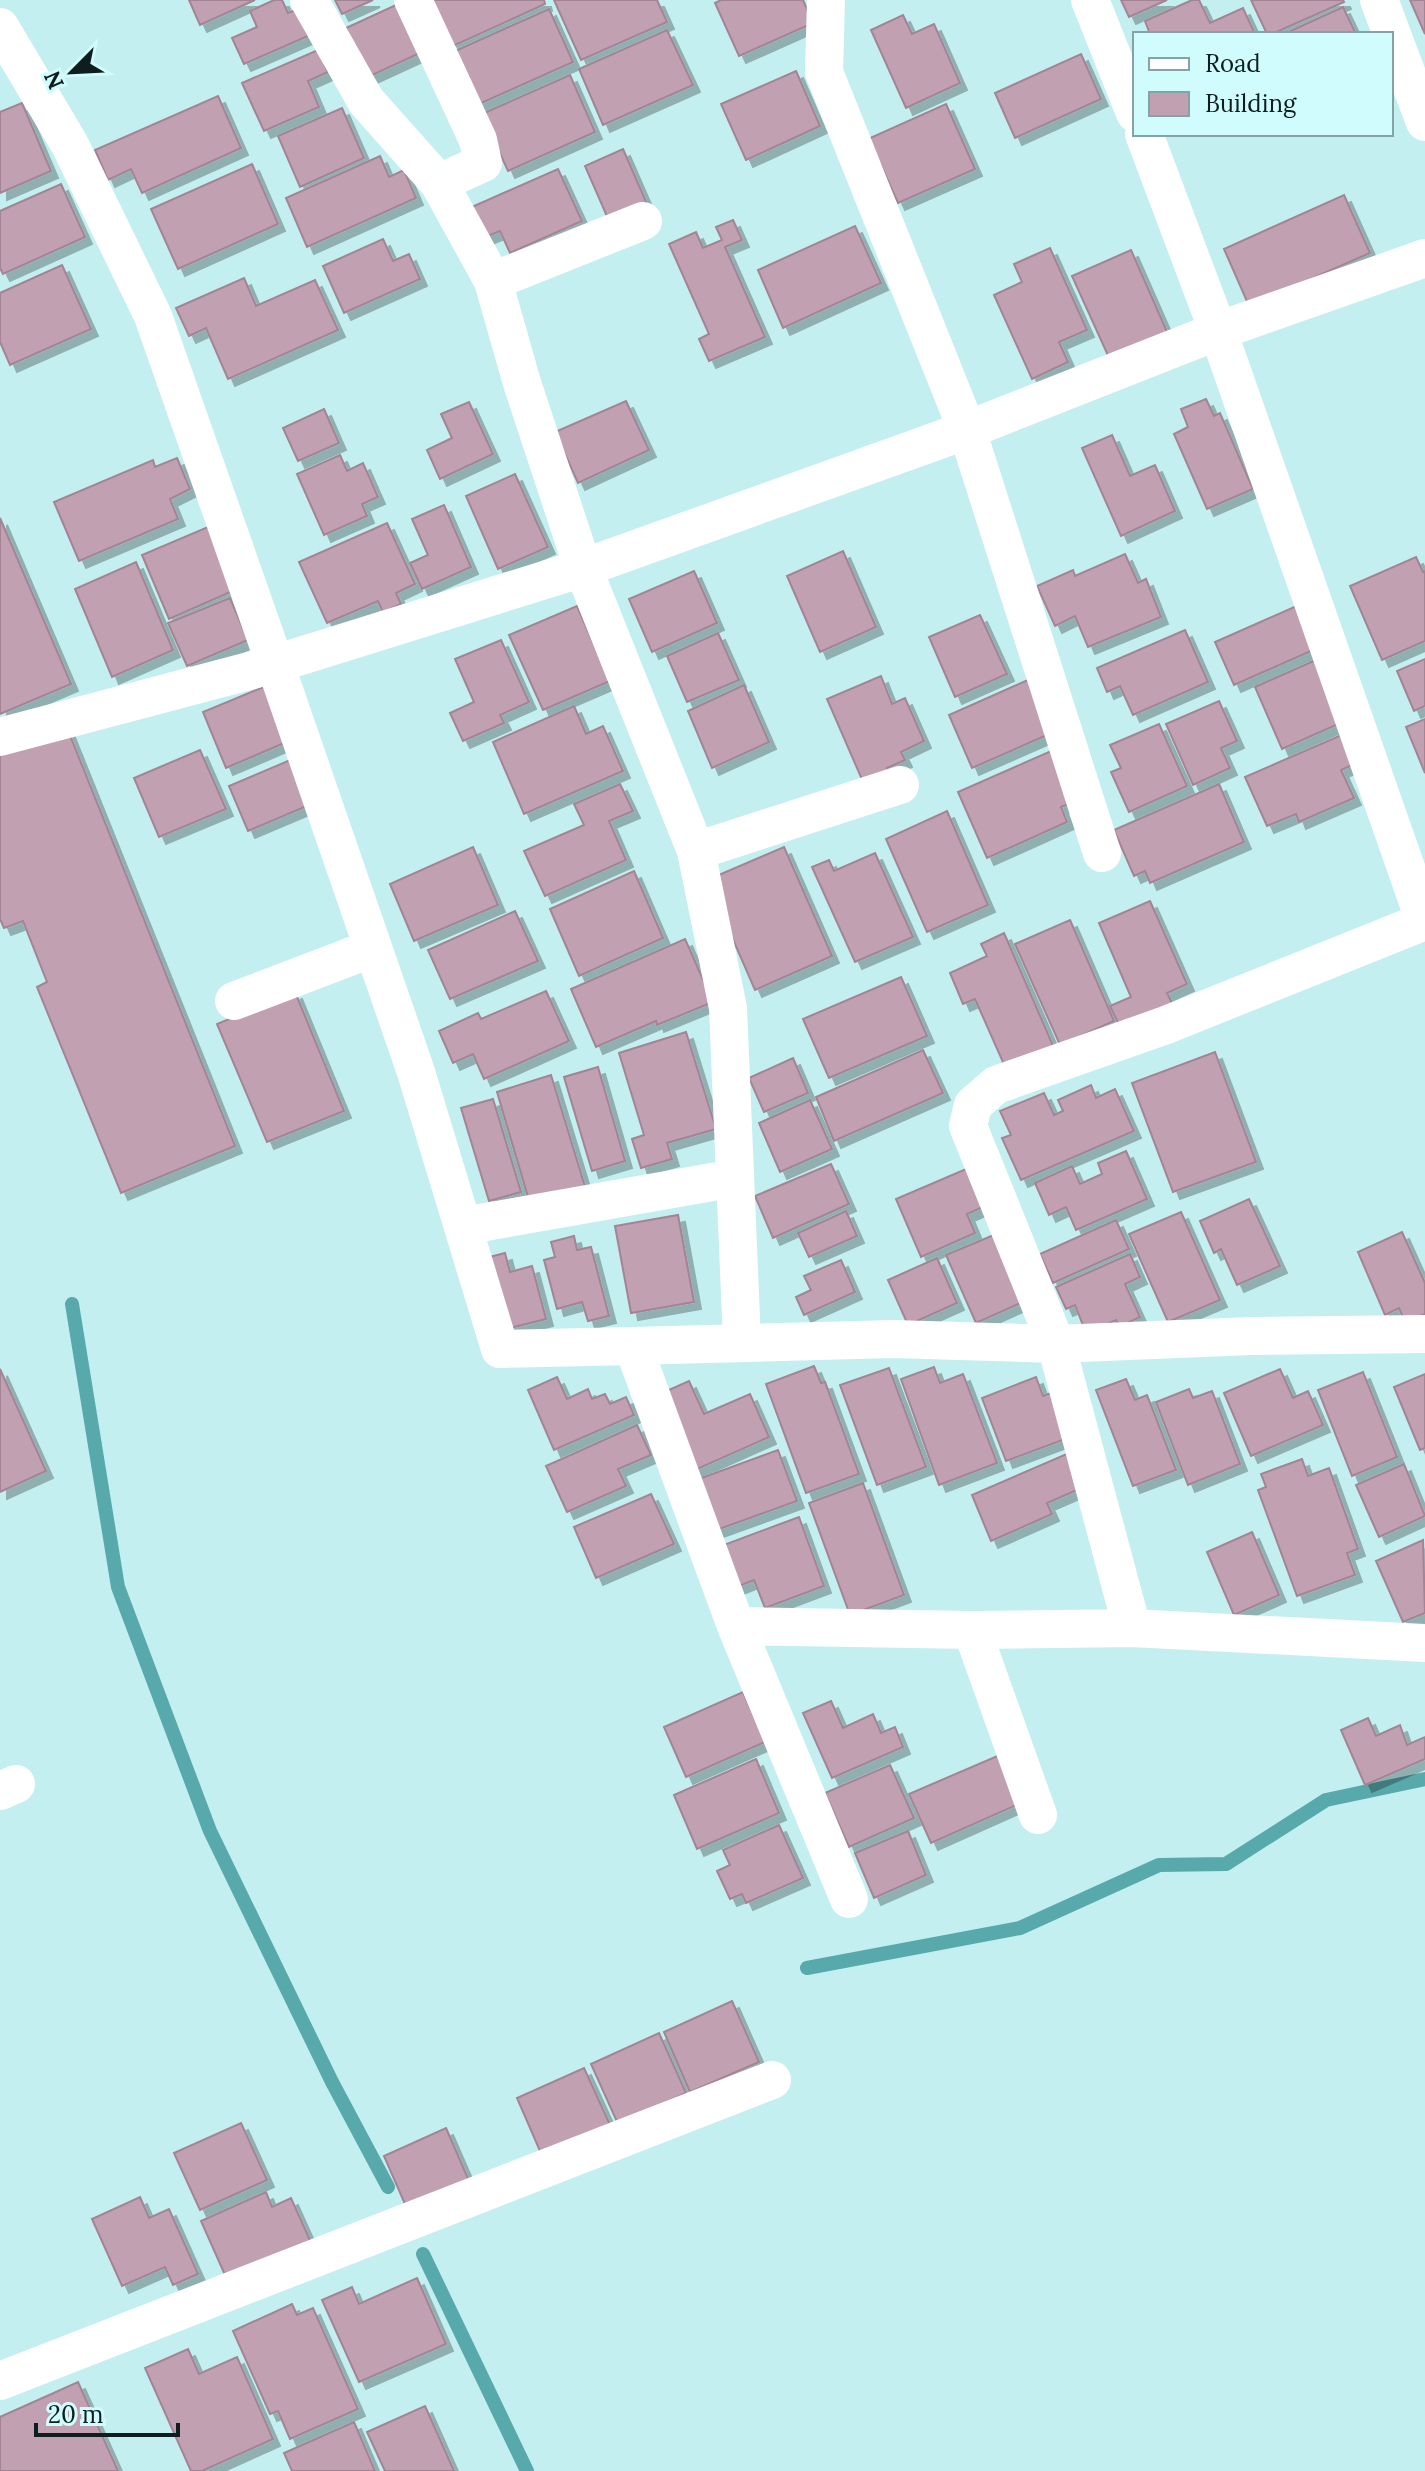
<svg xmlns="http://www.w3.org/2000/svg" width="1425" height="2471" font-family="Lora,serif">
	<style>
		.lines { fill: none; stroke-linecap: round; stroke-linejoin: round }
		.stream { stroke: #57a9ac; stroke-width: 14 }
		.building { fill: #c0a0b1; stroke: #a38494; stroke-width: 2; filter: url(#shadow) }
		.minor { stroke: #fff; stroke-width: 38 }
	</style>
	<defs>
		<filter id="shadow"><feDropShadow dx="7" dy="7" stdDeviation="0" flood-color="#0004"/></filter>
	</defs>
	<rect width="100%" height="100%" fill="#c4eff0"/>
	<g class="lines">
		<path class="stream" d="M72,1304L118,1587L210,1831L332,2082L388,2187
			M807,1968L1020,1928L1159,1865L1226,1864L1326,1800L1425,1779
			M423,2254L527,2471"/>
	</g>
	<path class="building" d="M189,0H255L200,25Z
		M274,0H282L288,13L296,10L308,36L244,64L232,38L257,27L250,11Z
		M335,0H373L342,14Z
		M432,0H544L545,4L453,46Z
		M554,0H657L667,22L581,60Z
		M721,0H803L813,23L739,56L715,3Z
		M1121,0H1167L1129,17Z
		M1192,0H1199L1210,23L1243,8L1255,34H1150L1145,21Z
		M1251,0H1343L1344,2L1272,34H1267Z
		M1410,0H1425V34Z
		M398,4L420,53L368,77L346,28Z
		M1343,7L1356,34H1284Z
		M549,9L573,62L477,105L453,52Z
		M903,15L912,34L934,24L960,83L906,108L871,30Z
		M667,30L693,85L603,125L579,69Z
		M318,50L328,72L308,81L319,107L264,131L242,83Z
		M1081,54L1101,99L1015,138L995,93Z
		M796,71L820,126L746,160L721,104Z
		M570,75L595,132L508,171L482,114Z
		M218,96L241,148L142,193L131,169L108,180L95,150Z
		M22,103L51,171L0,193V112Z
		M946,104L975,169L898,203L880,163L859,143Z
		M342,108L364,158L300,187L278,136Z
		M623,149L647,204L609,221L585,166Z
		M380,156L389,177L404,170L416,198L307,247L286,198Z
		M252,164L278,224L178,269L151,209Z
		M558,169L582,221L510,253L500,231L478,240L465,210Z
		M61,184L85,237L3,274L0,268V211Z
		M1344,195L1370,253L1249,306L1224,249Z
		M733,220L742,240L725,247L765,337L709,361L699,339L709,334L669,244L696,232L703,248L722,240L716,227Z
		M855,226L881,283L783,328L758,270Z
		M383,239L393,261L409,254L420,279L344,313L323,266Z
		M1050,248L1087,330L1059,342L1068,362L1032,379L994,295L1022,282L1014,264Z
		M1131,250L1168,334L1110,360L1072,276Z
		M62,265L91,329L10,365L0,342V293Z
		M244,278L256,306L315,280L338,330L228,379L206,328L189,336L176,308Z
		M1206,399L1214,416L1220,413L1253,489L1207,509L1174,434L1188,427L1181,409Z
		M626,401L649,450L578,483L555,432Z
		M469,402L493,454L440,479L427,450L452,438L441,414Z
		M324,409L339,443L298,461L283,428Z
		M1112,435L1130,476L1155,465L1175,511L1121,536L1082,448Z
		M340,455L347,471L363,463L378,497L362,504L367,516L324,535L297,474Z
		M177,458L190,489L170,499L178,519L79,561L54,502L153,460L155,467Z
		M515,474L548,547L498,569L466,496Z
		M444,505L471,567L422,589L410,563L428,555L412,519Z
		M0,518L71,684L0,714Z
		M387,523L415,584L396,593L401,604L383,612L378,601L327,623L299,562Z
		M208,527L235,590L169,619L142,555Z
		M843,551L876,627L820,652L787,576Z
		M1125,554L1138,583L1146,579L1161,617L1088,647L1075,616L1055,626L1037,586L1073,570L1075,576Z
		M1416,557L1423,572L1425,571V641L1382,660L1350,586Z
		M136,562L173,650L112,677L75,589Z
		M694,571L717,623L652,652L629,599Z
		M230,598L248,640L187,666L168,623Z
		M1301,604L1320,647L1234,685L1215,642Z
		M577,606L610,681L543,710L509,635Z
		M980,615L1007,674L955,697L929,637Z
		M1185,630L1208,682L1133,715L1120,686L1107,692L1097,668Z
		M718,633L739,680L687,702L667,656Z
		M501,640L529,702L500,715L504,723L463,741L450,713L474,702L455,659Z
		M1318,659L1345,721L1282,749L1255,687Z
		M1425,659V706L1414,711L1397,671Z
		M881,676L892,704L905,698L924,741L901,752L905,760L887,768L892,780L867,791L827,699Z
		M1030,679L1054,732L972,768L949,715Z
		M744,685L769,742L712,768L688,711Z
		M266,686L289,741L226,768L203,712Z
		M1219,701L1237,741L1221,748L1230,768L1193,785L1166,724Z
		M574,706L586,734L603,726L623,771L524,814L493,742Z
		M1425,719V773L1406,727Z
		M65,723L235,1146L121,1193L37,987L47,982L23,921L4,928L0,919V749Z
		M1159,724L1187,786L1129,812L1111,772L1121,768L1110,745Z
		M1346,733L1359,762L1341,770L1354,798L1299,822L1296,814L1267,826L1245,777Z
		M1058,748L1080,799L1061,807L1067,822L987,858L958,792Z
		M200,750L226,809L159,837L134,778Z
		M295,758L314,803L248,831L229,786Z
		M620,784L633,811L609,821L626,860L545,896L524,851L584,825L574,804Z
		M1219,784L1244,842L1150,883L1145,871L1134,876L1114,830Z
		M947,811L988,905L927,932L886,839Z
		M473,847L498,905L414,941L390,884Z
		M784,847L832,956L755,990L707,880Z
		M875,853L913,937L855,962L812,867L829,860L834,871Z
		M634,871L663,938L579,976L550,909Z
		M1150,901L1187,984L1167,993L1174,1007L1121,1029L1110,1006L1131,997L1099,923Z
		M515,911L538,961L450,999L428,950Z
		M1070,920L1114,1021L1060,1045L1015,944Z
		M1004,933L1054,1048L1006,1069L975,999L963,1004L950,973L987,956L981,944Z
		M685,939L713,1002L657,1025L656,1021L596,1047L571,989Z
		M901,977L927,1036L829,1078L803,1019Z
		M546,991L569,1041L484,1079L473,1054L453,1063L439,1031L478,1013L481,1019Z
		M295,992L344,1111L267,1142L217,1024Z
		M686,1032L716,1129L667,1143L672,1159L641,1168L632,1139L644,1135L619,1053Z
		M923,1050L943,1093L834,1141L816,1097Z
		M1215,1052L1256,1162L1173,1192L1132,1083Z
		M793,1058L808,1093L764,1112L749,1078Z
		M598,1067L625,1161L592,1171L564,1077Z
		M551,1075L586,1190L531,1207L497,1092Z
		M1091,1085L1096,1098L1115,1089L1134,1131L1021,1180L1002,1138L1011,1135L1000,1111L1044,1093L1054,1115L1063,1111L1058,1100Z
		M493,1099L521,1192L489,1201L461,1108Z
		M810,1100L832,1149L780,1172L759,1123Z
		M1126,1151L1147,1199L1076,1230L1066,1207L1049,1215L1035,1183L1072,1166L1080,1184L1102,1174L1098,1163Z
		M831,1164L849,1204L773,1238L755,1196Z
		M966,1169L983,1207L967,1214L975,1233L921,1257L896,1199Z
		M1249,1199L1280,1266L1237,1285L1221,1249L1214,1253L1200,1221Z
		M846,1211L857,1236L809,1257L798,1233Z
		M1181,1212L1220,1300L1168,1322L1129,1234Z
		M678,1215L694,1302L631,1313L615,1226Z
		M1116,1220L1129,1249L1053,1283L1040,1254Z
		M1402,1232L1425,1283V1314L1405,1322L1399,1308L1385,1315L1358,1252Z
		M996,1234L1025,1301L976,1323L946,1255Z
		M574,1236L577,1250L591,1247L609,1316L588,1321L582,1302L557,1309L544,1260L555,1257L551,1242Z
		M505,1253L510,1272L532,1266L546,1319L510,1328L478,1260Z
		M1130,1254L1140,1277L1125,1284L1140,1317L1119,1327L1116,1320L1086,1333L1075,1305L1066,1309L1056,1287Z
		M937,1258L957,1303L908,1325L888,1280Z
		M841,1260L855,1292L804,1315L796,1297L811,1290L804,1276Z
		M814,1366L821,1383L825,1382L859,1474L806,1493L766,1384Z
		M934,1367L940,1383L963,1374L997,1463L939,1485L901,1379Z
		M889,1368L926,1467L877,1485L840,1385Z
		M0,1369L46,1471L0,1492Z
		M1280,1369L1293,1398L1308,1391L1323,1425L1251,1456L1224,1393Z
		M1363,1372L1397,1457L1352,1476L1318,1390Z
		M1425,1374V1448L1420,1450L1394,1387Z
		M557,1377L567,1399L588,1389L592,1399L605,1394L610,1404L626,1397L634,1415L554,1450L528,1390Z
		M1036,1377L1043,1396L1051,1393L1068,1438L1006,1461L982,1398Z
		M1126,1379L1135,1400L1147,1395L1176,1470L1133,1486L1096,1390Z
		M689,1381L704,1414L750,1394L769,1437L695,1470L662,1393Z
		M1189,1389L1193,1398L1212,1391L1240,1464L1188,1485L1156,1402Z
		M637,1425L651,1455L618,1469L626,1486L567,1512L546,1466Z
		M778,1450L797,1501L711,1532L693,1481Z
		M1069,1453L1084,1487L1047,1503L1052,1514L991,1541L972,1495Z
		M1302,1459L1308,1476L1329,1468L1358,1549L1347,1553L1355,1575L1297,1596L1258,1490L1266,1487L1261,1474Z
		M1404,1464L1425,1516L1379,1537L1356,1485Z
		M863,1483L904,1595L850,1615L809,1503Z
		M651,1494L674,1544L596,1578L574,1527Z
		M799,1517L824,1586L765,1608L754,1580L729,1590L713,1549Z
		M1252,1532L1279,1595L1234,1615L1207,1552Z
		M1423,1540L1425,1613L1403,1622L1376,1561Z
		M743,1692L765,1742L686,1777L664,1727Z
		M831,1701L843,1728L873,1714L881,1733L895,1727L903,1747L832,1778L803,1713Z
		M1368,1718L1376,1736L1400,1725L1407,1745L1425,1737V1759L1365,1785L1341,1730Z
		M1002,1754L1023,1802L931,1843L909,1794Z
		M756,1759L779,1813L697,1849L674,1795Z
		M890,1765L914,1818L849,1847L825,1793Z
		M779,1825L803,1878L746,1903L742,1894L730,1899L717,1871L730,1865L723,1850Z
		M908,1831L926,1875L874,1898L855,1853Z
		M732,2001L759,2062L690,2092L664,2032Z
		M659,2033L686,2093L618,2124L591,2064Z
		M584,2068L611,2127L543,2158L517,2098Z
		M241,2123L267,2180L200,2210L174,2153Z
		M446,2128L470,2183L408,2211L384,2156Z
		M266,2192L272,2207L291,2198L313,2247L225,2275L201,2221Z
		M140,2197L149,2218L169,2209L198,2274L173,2285L165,2267L122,2286L92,2219Z
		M417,2278L446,2344L359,2382L322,2300L352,2287L359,2304Z
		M292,2304L297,2315L313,2308L358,2409L290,2439L278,2411L270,2414L233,2331Z
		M188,2349L199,2374L237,2357L273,2439L202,2471H191L145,2368Z
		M78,2382L118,2471H0V2417Z
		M425,2406L454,2471H385L367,2432Z
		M354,2422L375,2471H292L284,2453Z"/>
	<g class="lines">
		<path class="minor" d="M309,0L366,101L439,183L493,281L522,383L583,568L696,851L728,1008L742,1342
			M413,0L478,140L483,163L439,183
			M826,0L824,72L967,430L1102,853
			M1090,0L1135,113
			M1379,0L1425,122
			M0,27L70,145L153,316L275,664L583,568L967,430L1218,331L1425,258
			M1144,134L1218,331L1425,922
			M493,281L643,221
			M0,737L275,664L416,1072L500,1349L633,1346
			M696,851L900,785
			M234,1001L373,948
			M463,1226L735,1178
			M736,1626L972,1630L1132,1628L1425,1643
			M1132,1628L1056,1344L968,1126L973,1105L996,1085L1166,1025L1425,921
			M972,1630L1038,1815
			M0,1791L16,1784
			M849,1899L736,1626L633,1346L894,1339L1056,1344L1251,1336L1425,1334
			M0,2381L772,2080"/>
	</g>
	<rect x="1133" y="32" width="260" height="104" fill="#d1fcfd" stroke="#83a3a4" stroke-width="2"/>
	<rect x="1149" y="58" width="40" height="12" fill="#ffffff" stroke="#83a3a4" stroke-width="2"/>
	<text x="1205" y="72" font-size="24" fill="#0e1e1f">Road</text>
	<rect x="1149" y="92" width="40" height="24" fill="#c0a0b1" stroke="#83a3a4" stroke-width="2"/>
	<text x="1205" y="112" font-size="24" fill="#0e1e1f">Building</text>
	<g transform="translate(72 72) rotate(246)" stroke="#d1fcfd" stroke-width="6" paint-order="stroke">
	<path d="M0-6L14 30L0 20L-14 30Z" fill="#0e1e1f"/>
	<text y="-12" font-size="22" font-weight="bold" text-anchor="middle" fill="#0e1e1f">N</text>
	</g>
	<path d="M36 2423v12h142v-12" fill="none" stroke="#0e1e1f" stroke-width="4"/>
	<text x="48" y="2423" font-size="24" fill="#0e1e1f" stroke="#d1fcfd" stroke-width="6" paint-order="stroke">20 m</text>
</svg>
